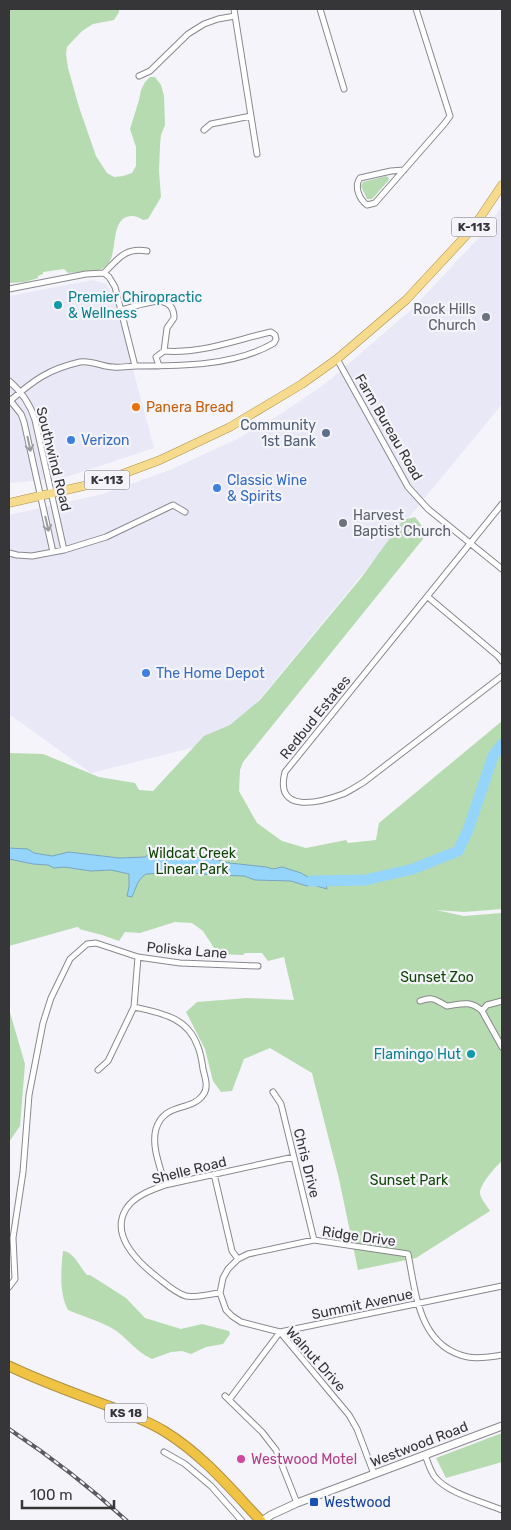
<svg xmlns="http://www.w3.org/2000/svg" width="511" height="1530" font-family="Rubik,sans-serif">
	<style>
		.built { fill: #e9e8f7 }
		.green { fill: #b7dbb0 }
		.water { fill: #95d5fb; stroke: #78a5c0 }
		.lines { fill: none; stroke-linecap: round; stroke-linejoin: round }
		.river { stroke: #95d5fb; stroke-width: 11 }
		.street-casing { stroke: #88888e; stroke-width: 7 }
		.secondary-casing { stroke: #88888e; stroke-width: 9 }
		.primary-casing { stroke: #af9140; stroke-width: 9 }
		.highway-casing { stroke: #af9140; stroke-width: 11 }
		.street { stroke: #fff; stroke-width: 5 }
		.secondary { stroke: #fff; stroke-width: 7 }
		.primary { stroke: #f6db8f; stroke-width: 8 }
		.highway { stroke: #f0c344; stroke-width: 9 }
		.rail-casing { stroke: #5c5b5f; stroke-width: 4 }
		.rail { stroke: #f4f4fa; stroke-width: 2; stroke-dasharray: 5.5; stroke-linecap: butt }
		.oneway { stroke: #9a9a9c }
		.culture-dot { fill: #0f9aa8; stroke: #f4f4fa; stroke-width: 2 }
		.worship-dot { fill: #6b7280; stroke: #f4f4fa; stroke-width: 2 }
		.food-dot { fill: #e8710a; stroke: #f4f4fa; stroke-width: 2 }
		.service-dot { fill: #5c6f8a; stroke: #f4f4fa; stroke-width: 2 }
		.shop-dot { fill: #3f7fe0; stroke: #f4f4fa; stroke-width: 2 }
		.hotel-dot { fill: #d1479c; stroke: #f4f4fa; stroke-width: 2 }
		.transit-dot { fill: #1a4fb4; stroke: #f4f4fa; stroke-width: 2 }
		.labels { text-anchor: middle; stroke-width: 4.5; stroke-linejoin: round; paint-order: stroke }
		.shield { fill: #f4f4fa; stroke: #6f6e72; stroke-width: 1 }
		.shield-label { font-size: 12px; font-weight: bold; fill: #363538 }
		.culture-label { font-size: 14px; fill: #0d838f; stroke: #f4f4fa; text-anchor: start }
		.worship-label { font-size: 14px; fill: #5b616d; stroke: #f4f4fa; text-anchor: end }
		.food-label { font-size: 14px; fill: #c56008; stroke: #f4f4fa; text-anchor: start }
		.service-label { font-size: 14px; fill: #4e5e75; stroke: #f4f4fa; text-anchor: end }
		.street-label { font-size: 14px; fill: #363538; stroke: #f4f4fa }
		.shop-label { font-size: 14px; fill: #366cbe; stroke: #f4f4fa; text-anchor: start }
		.park-label { font-size: 14px; fill: #114706; stroke: #f4f4fa }
		.hotel-label { font-size: 14px; fill: #b23c85; stroke: #f4f4fa; text-anchor: start }
		.transit-label { font-size: 14px; fill: #164399; stroke: #f4f4fa; text-anchor: start }
	</style>
	<rect width="100%" height="100%" fill="#f4f4fa"/>
	<path class="built" d="M502,206V404L227,739L91,773L9,714V515L103,494L170,470L237,439L282,413L325,384L413,308L484,232Z
		M93,280L106,284L113,295L154,448L63,478L9,483V296Z"/>
	<path class="green" d="M9,9H119V12L114,20L93,24L82,31L67,47L66,54L68,68L79,107L96,156L107,173L114,177L123,176L132,173L136,166V147L130,129L139,100L141,90L145,82L150,77H155L161,85L164,96L165,125L161,135L160,145L159,171L161,197L148,219L143,220C134,213 122,215 118,226C112,240 117,260 102,269C98,271 75,272 68,273L64,269L43,272V274L38,276V278L25,282L9,283Z
		M386,176L389,178L388,181L372,199H367L361,186L363,182Z
		M415,517L425,530L423,539L243,762L240,770L239,791L257,823L282,841L306,848L346,840L348,843L376,840L379,823L502,721V909L464,912L436,910L464,916L502,913V1161C496,1166 479,1185 480,1194C481,1199 487,1206 490,1211L416,1258L358,1270L339,1179L312,1073L270,1048L244,1059L232,1091L221,1092L213,1081L205,1049L186,1012L197,1002L247,998L294,1000L284,957L268,961L262,953H245L243,955L218,954L203,931L192,923L175,922L140,933L125,932L119,941L102,935L79,929L80,928L77,927L9,946V753L43,754L99,777L135,783L139,790L153,791L204,736L230,725L260,700L361,578L403,520Z
		M9,1009L25,1064L20,1126L9,1142Z
		M63,1251C73,1251 80,1267 87,1275H90L126,1298L145,1318L181,1329L202,1324L229,1331L230,1334L223,1344L206,1347L191,1354L182,1351L171,1352L152,1359C136,1352 128,1339 115,1330C100,1321 84,1317 68,1310C59,1293 61,1270 63,1251Z
		M502,1433V1462L446,1478L436,1458Z"/>
	<path class="water" d="M9,848L28,849L34,853L52,856L69,852L119,858L145,857L157,848L160,858L165,859L203,857L230,863L266,867L273,869L282,867L301,873L308,877H325L327,889L313,885L307,886L291,881L255,880L244,876L213,875L184,872L146,874C137,880 136,888 132,897L127,896L129,887V874L111,870L91,871L64,867L54,868L48,865L33,864L9,859Z"/>
	<g class="lines">
		<path class="river" d="M311,881L365,880L413,869L458,851L468,830L493,756L502,744"/>
		<g class="street-casing">
			<path id="street" d="M234,9L257,154
				M320,9L344,89
				M139,76L150,71L188,34L204,24L218,19L235,16
				M204,130L211,124L251,116
				M404,170L391,171L360,178C354,186 359,199 367,205L375,203L445,123L450,116L416,9
				M104,273C118,259 125,247 147,251
				M9,289L86,274L104,273L109,277L115,287L135,366
				M121,310C138,306 174,289 174,318L167,328L164,351
				M337,359L408,487L428,509L502,569
				M9,381C22,392 30,403 35,420L64,550
				M9,399L21,414L24,422L53,552
				M11,400C34,380 49,369 80,362C92,360 102,367 113,367C121,368 129,366 136,366C180,366 235,366 274,343L276,339L275,335L271,332C235,340 201,354 164,351L156,357L159,366
				M502,504L285,772C274,814 319,803 343,794C350,791 357,786 364,782L502,676
				M9,553L17,555L32,556L64,550L106,537L173,505L185,512
				M428,597L498,656L502,661
				M420,1001C434,996 435,1000 447,1006C462,1004 470,1000 482,1011
				M502,1001L487,1005L482,1011L502,1047
				M134,1007C161,1013 188,1017 198,1047C201,1054 202,1062 203,1069C205,1078 209,1087 203,1095C191,1112 164,1102 156,1129C151,1147 161,1168 165,1185
				M98,1070L108,1061L134,1007L138,957
				M273,1092L281,1104L314,1240
				M214,1174L232,1251L238,1259
				M9,1287L15,1279L13,1238L23,1172L29,1095L43,1023L51,998L70,959L87,944L96,943L138,957L180,963L258,966
				M220,1293C209,1294 197,1298 186,1296C175,1293 165,1283 157,1277C138,1262 110,1235 126,1209C134,1196 151,1190 165,1185L294,1157
				M225,1396L262,1432L276,1450L297,1503
				M229,1400L280,1332L502,1286
				M164,1452L185,1464L211,1486L242,1521
				M425,1455C428,1462 430,1471 435,1477C447,1493 483,1502 502,1510
				M374,1474L357,1429L349,1415L280,1332L241,1322L232,1316L226,1310L220,1293L223,1278L228,1269L238,1259L248,1254L314,1240L408,1254C416,1294 419,1347 468,1357C479,1359 491,1357 502,1355"/>
		</g>
		<g class="secondary-casing">
			<path id="secondary" d="M262,1521L271,1515L297,1503L502,1426"/>
		</g>
		<g class="primary-casing">
			<path id="primary" d="M9,503L101,482L160,460L230,427L302,384L337,359L406,300L473,228L502,185"/>
		</g>
		<g class="highway-casing">
			<path id="highway" d="M9,1366C42,1382 77,1394 111,1407C129,1414 148,1421 164,1431C203,1455 230,1488 261,1521"/>
		</g>
		<use href="#street" class="street"/>
		<use href="#secondary" class="secondary"/>
		<use href="#primary" class="primary"/>
		<use href="#highway" class="highway"/>
		<g class="rail-casing">
			<path id="rail" d="M9,1429C51,1457 90,1487 127,1521"/>
		</g>
		<use href="#rail" class="rail"/>
	</g>
	<defs><path id="oneway-shaft" d="M-6 0H5M1.5-3L5.5 0L1.5 3" fill="none" stroke-width="1.6" stroke-linecap="round" stroke-linejoin="round" transform="scale(1.25)"/></defs>
	<g class="oneway">
		<use href="#oneway-shaft" transform="translate(29 444) rotate(78)"/>
		<use href="#oneway-shaft" transform="translate(47 524) rotate(77)"/>
	</g>
	<g class="culture-dot">
		<circle cx="58" cy="305" r="5"/>
		<circle cx="471" cy="1054" r="5"/>
	</g>
	<g class="worship-dot">
		<circle cx="486" cy="317" r="5"/>
		<circle cx="343" cy="523" r="5"/>
	</g>
	<circle class="food-dot" cx="136" cy="407" r="5"/>
	<circle class="service-dot" cx="326" cy="433" r="5"/>
	<g class="shop-dot">
		<circle cx="71" cy="440" r="5"/>
		<circle cx="217" cy="488" r="5"/>
		<circle cx="146" cy="673" r="5"/>
	</g>
	<circle class="hotel-dot" cx="241" cy="1459" r="5"/>
	<rect class="transit-dot" x="309" y="1497" width="10" height="10" rx="2.5"/>
	<g class="labels">
		<g class="shield">
			<rect x="451.5" y="217.5" width="45" height="19" rx="4"/>
			<rect x="84.5" y="470.5" width="45" height="19" rx="4"/>
			<rect x="105" y="1403.5" width="42" height="19" rx="4"/>
		</g>
		<g class="shield-label">
			<text x="474" y="231">K-113</text>
			<text x="107" y="484">K-113</text>
			<text x="126" y="1417">KS 18</text>
		</g>
		<g class="culture-label">
			<text x="68" y="302">Premier Chiropractic<tspan x="68" dy="16">&amp; Wellness</tspan></text>
			<text x="461" y="1059" text-anchor="end">Flamingo Hut</text>
		</g>
		<g class="worship-label">
			<text x="476" y="314">Rock Hills<tspan x="476" dy="16">Church</tspan></text>
			<text x="353" y="520" text-anchor="start">Harvest<tspan x="353" dy="16">Baptist Church</tspan></text>
		</g>
		<g class="food-label">
			<text x="146" y="412">Panera Bread</text>
		</g>
		<g class="service-label">
			<text x="316" y="430">Community<tspan x="316" dy="16">1st Bank</tspan></text>
		</g>
		<g class="street-label">
			<text transform="translate(389 427) rotate(60)" y="5">Farm Bureau Road</text>
			<text transform="translate(54 459) rotate(76)" y="5">Southwind Road</text>
			<text transform="translate(315 717) rotate(-51)" y="5">Redbud Estates</text>
			<text transform="translate(187 950) rotate(5)" y="5">Poliska Lane</text>
			<text transform="translate(307 1163) rotate(76)" y="5">Chris Drive</text>
			<text transform="translate(189 1170) rotate(-14)" y="5">Shelle Road</text>
			<text transform="translate(359 1236) rotate(8)" y="5">Ridge Drive</text>
			<text transform="translate(362 1304) rotate(-12)" y="5">Summit Avenue</text>
			<text transform="translate(316 1359) rotate(48)" y="5">Walnut Drive</text>
			<text transform="translate(419 1444) rotate(-21)" y="5">Westwood Road</text>
		</g>
		<g class="shop-label">
			<text x="81" y="445">Verizon</text>
			<text x="227" y="485">Classic Wine<tspan x="227" dy="16">&amp; Spirits</tspan></text>
			<text x="156" y="678">The Home Depot</text>
		</g>
		<g class="park-label">
			<text x="192" y="858">Wildcat Creek<tspan x="192" dy="16">Linear Park</tspan></text>
			<text x="437" y="982">Sunset Zoo</text>
			<text x="409" y="1185">Sunset Park</text>
		</g>
		<g class="hotel-label">
			<text x="251" y="1464">Westwood Motel</text>
		</g>
		<g class="transit-label">
			<text x="324" y="1507">Westwood</text>
		</g>
	</g>
	<rect width="511" height="1530" fill="none" stroke="#363538" stroke-width="20"/>
	<path d="M22 1500v8h92v-8" fill="none" stroke="#363538" stroke-width="2.5"/>
	<text x="30" y="1500" font-size="15" fill="#363538" stroke="#f4f4fa" stroke-width="4" paint-order="stroke">100 m</text>
</svg>
